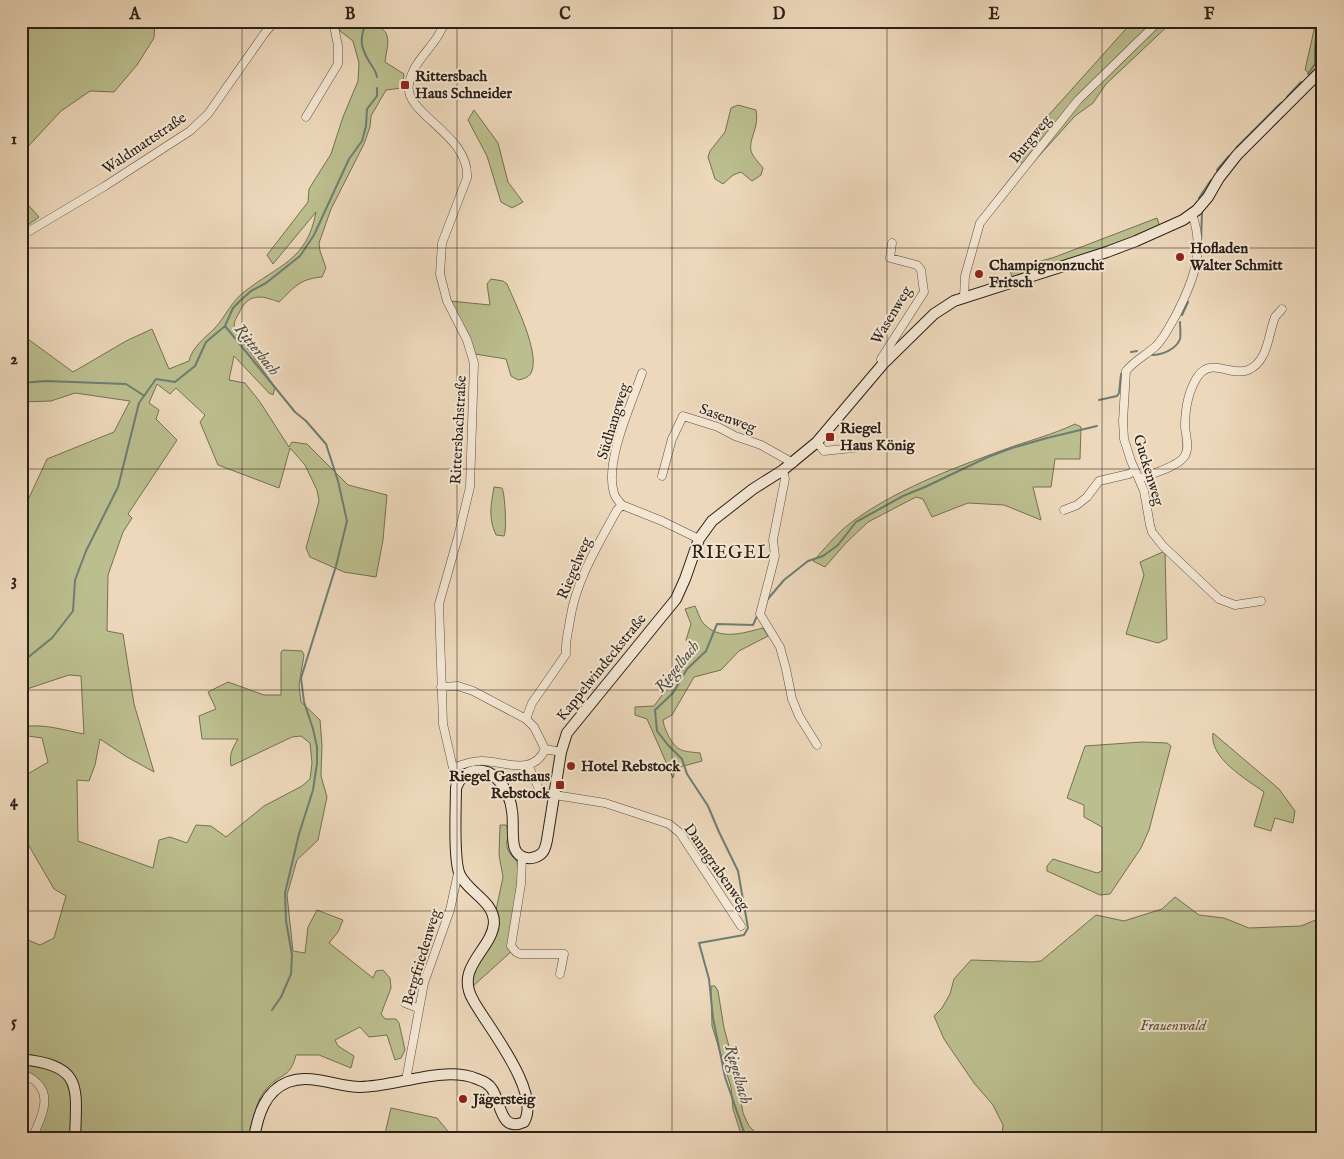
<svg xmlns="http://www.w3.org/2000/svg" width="1344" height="1159" font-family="'IM FELL English',serif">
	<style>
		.green { fill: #bbbe8e; stroke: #747054 }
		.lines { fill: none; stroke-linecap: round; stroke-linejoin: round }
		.stream { stroke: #6d7d74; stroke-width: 2 }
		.street-casing { stroke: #5c4f42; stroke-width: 9 }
		.secondary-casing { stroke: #2c2119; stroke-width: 12 }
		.street { stroke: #f3e6d3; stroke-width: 8 }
		.secondary { stroke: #f3e6d3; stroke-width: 10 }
		.grid { fill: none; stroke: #2c2119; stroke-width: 1; stroke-opacity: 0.55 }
		.poi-dot { fill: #8f2418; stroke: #f3e6d3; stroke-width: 2 }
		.labels { text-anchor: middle; stroke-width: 4; stroke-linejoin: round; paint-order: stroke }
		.poi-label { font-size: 15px; font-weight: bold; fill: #2c2119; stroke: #f3e6d3; text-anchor: start }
		.street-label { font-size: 15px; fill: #2c2119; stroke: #f3e6d3 }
		.park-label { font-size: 15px; font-style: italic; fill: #57503c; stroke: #f3e6d3 }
		.water-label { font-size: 16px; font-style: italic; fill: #4d4f46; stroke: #f3e6d3 }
		.quarter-label { font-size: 18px; letter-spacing: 1px; fill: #2c2119; stroke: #f3e6d3 }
		.neatline { fill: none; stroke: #2c2119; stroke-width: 2 }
		.grid-label { font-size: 16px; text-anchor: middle; font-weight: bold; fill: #2c2119 }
	</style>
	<rect width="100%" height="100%" fill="#edd8bb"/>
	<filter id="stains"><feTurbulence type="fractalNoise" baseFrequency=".004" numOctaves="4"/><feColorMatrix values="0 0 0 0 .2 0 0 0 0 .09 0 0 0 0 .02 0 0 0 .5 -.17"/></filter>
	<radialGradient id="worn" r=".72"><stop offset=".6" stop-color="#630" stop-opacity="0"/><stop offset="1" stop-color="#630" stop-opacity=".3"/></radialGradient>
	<path class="green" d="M21,21H155L154,38L137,65L114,92L90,91L61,111L21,154Z
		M336,21H376C377,27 383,28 386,33C390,41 386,53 385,62L404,74L402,88L386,90L371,116L370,127L364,144L331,209L319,243L320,251L326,268L322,277C299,279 295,287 279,302C261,295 248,293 239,313C235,320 233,323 235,331L275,387L273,395L269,393L234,356L229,380L245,383L260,402L289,447L292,442L307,444L348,485L387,495L383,540L376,577L344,572L310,557L306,548L319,501L317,490L305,465L290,448L279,488L218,465L200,422L205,415L176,388L170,394L157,384L149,403L159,410L156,419L177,440L128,514L132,518L123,532L108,575L107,631L123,634L134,704L154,772L127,757L100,739L95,765L89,781L77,780L78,841L153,868L159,840L170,837L187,843L196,825L211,826L226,837L264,806L302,786L310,779L312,763L310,743L301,736L292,737L231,766C229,755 232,749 238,739H202L199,716L216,709L208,692L228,682L264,695H281V652L283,650L302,651L304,655L299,685L301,702L320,720L322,745L321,776L327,797L318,840L297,860L287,895L293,951L305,953L308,927L317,910L343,920L338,932L329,943L373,978L376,971L383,970L390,978L391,988L381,1014L385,1019H396L399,1023L405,1050L401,1058L395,1060L387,1035L369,1037L360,1027L335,1040L338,1046L354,1056L351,1068L319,1055H296C290,1078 283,1072 269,1086C255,1100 253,1119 252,1138H33L46,1095L21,1069V931L30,941L40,945L54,938L66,896L54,889L25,839L21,844V778L48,762L42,738L21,735V727C43,723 63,730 84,734L81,676L69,675L21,691V515L47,459L114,432L130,401L75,393L51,401L21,402V334L73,372L126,341L152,329L169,369L189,361C192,347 205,338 215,328C225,317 232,301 244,292C278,265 307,261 316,212L273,264L267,255L308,202L309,189L331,154L343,117L358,81L359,63L353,41L340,31Z
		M1133,21H1173L1106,84L1093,103L1075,116L1029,167L1014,158L1038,127Z
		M1316,21H1323V30L1320,43L1321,63L1310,74L1305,70Z
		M738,105L756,110C760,126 748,140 751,151C753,157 759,163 763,168L761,175L752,181L741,172L733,175L723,184L715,179L708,157L710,151L725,132L731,108Z
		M474,110L498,143L508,182L523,202L512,208L501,202L487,156L468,120Z
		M21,197L39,217L21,230Z
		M1157,218L1160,227L1057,264L1012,277L1010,270L1055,257Z
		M491,279L503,281L507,284C515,303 541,354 531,373C528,378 523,379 518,380L511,376L506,359L475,354L450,301L490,305L487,284Z
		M1075,424L1081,427L1080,459H1055L1051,487H1033L1041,520L1004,505L968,503L932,517L923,499L916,497L868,522L845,544L825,567L813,561C824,550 835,535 848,525C892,491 951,469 1003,450C1027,441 1052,435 1075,424Z
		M494,487L502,488C505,493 507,531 504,536L496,535C488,518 491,505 494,487Z
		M1165,551L1167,639L1158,643L1126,634L1144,575L1140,562Z
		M695,606C698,612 700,620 704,624C720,641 743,633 763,628L768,636L739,651L721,670L694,677L672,715L663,720C664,726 665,729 668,735C677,752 682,751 700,753L702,761L676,768L673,778L647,719L635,715V707L654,706L693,653L686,640L691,624L685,609Z
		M1213,733L1279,789L1295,811L1293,823L1275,818L1271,831L1254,826L1264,792C1246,779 1209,758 1213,733Z
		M1142,742L1167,743L1171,746L1149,830L1141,848L1110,894L1100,895L1047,871V866L1053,859L1097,873L1102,871V827L1084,817V805L1067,798L1085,746Z
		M500,825H506C514,839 497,843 517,861L519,884L513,950L472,987L473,974L495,915L503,877L499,855Z
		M1175,897L1199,915L1224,918L1249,928L1301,926L1323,917V1138H1002L1003,1125L993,1105L974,1083L944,1039L934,1016L942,1008L950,994L954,979L971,960L1033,962L1041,961L1096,915L1124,921L1162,909Z
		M711,986H715L718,991L724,1028L735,1068L743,1113L749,1126L761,1138H746L740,1131L733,1109L731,1087L712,1026Z
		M391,1108L437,1118L451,1135L459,1138H384Z"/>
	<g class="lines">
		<path class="stream" d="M367,21C359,38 360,47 370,63C373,67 376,71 377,77
			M1308,74L1315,64C1315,45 1314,38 1322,21
			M1287,97L1301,82
			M1236,148L1281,103
			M1217,170L1229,156
			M1199,198L1211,180
			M1201,241L1202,213
			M1182,315L1188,302
			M1131,352L1137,351
			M1152,355C1161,355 1176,350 1180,339C1181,335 1180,327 1180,322
			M21,383L46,381L126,384L143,395
			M1099,400L1117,396L1119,393L1121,374
			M767,600L784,580L808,561L823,556L838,545L856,522L903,496L925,487L988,457L1012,448L1047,438L1097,426
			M21,663L52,638L73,611L75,580L86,551L118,487L139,403L156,379L175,382L195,366L206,342L225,326
			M272,1010L281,997L291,974L292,955L286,921L285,893L299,834L313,790L317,763V747L313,729L304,702L301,678L336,566L347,521L338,481L326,444L306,421L295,412L225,326L233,308L241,300L251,291L266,283L300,256L314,235L349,159L362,141L366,126L367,109L377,96V88
			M747,1138L745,1135L725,1077L713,1018L709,979L699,943L744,935L748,928L738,871L719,832L708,806L687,774L682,759L668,745L657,731L655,710L673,693L687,669L706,651L717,624L753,625L758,614"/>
		<g class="street-casing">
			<path id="street" d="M445,21C438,45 413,59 409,84C403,114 470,134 467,178L442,243L440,274L447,301L467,340L474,363L470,487L458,537L439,604L443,724L453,768L456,788
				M306,117L338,64V46L333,21
				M1192,214C1206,252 1192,284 1175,317C1169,327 1164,338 1156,346C1146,355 1134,361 1126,371L1123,421L1124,439L1131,461L1144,491L1150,525L1152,532L1163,546L1219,599L1235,605L1261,601
				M21,236L105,186L190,131L208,114L264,34L275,21
				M964,297L965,276L980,223L1078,100L1159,21
				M883,364L881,359L924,292L921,270L917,265L890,258L892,243
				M817,442L824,451L881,445
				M783,470L785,479L773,540L775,556L760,614L780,647L786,669L792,699L799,716L817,745
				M662,476L672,439L683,416L718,427L735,436L761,445L793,463
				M1139,479C1151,474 1177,467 1184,457C1190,449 1186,436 1185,427C1185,408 1188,391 1198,376C1211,357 1231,377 1248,370C1268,362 1268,335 1275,317C1277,314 1280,312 1282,309
				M622,505C619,501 615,498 614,493C604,462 632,403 642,373
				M1064,510L1077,505L1087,497L1099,481L1129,474L1135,470
				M441,687L458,686L473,691L526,719L534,727L545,749L561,752
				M526,719L532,703L566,654C565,639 568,634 570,620C576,580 598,545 617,510L622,505L662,521L699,539
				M528,765L539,789L542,793L605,803L669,824L680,833L741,926
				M453,768C463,764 474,760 484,761C505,762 534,776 545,749
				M522,857L521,884L511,946L516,952L520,954H564L560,974
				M405,1003L418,1008
				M21,1072C26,1076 33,1078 37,1083C53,1098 39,1122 32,1138
				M406,1080L424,983L450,910L458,873"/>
		</g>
		<g class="secondary-casing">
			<path id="secondary" d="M21,1059C82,1066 77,1084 75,1138
				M254,1138C258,1115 265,1091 288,1082C312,1073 337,1087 360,1087C395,1087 444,1065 477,1079C483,1081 489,1084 492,1089C501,1102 500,1133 524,1122C542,1092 487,1026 473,1000C454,967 492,950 494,923C494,901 469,893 460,875C453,861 456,806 456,788C459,779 464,773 474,771C496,767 510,793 512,811C514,822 511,840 515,849C519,859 532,861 541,854C545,851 546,845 547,840L561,752L567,733L676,599L685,579L699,539L712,521L753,489L783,470L817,442L883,364L934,314L954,301L1107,252L1136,241L1183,220L1197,210L1208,197L1219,178L1237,155L1323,69"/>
		</g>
		<use href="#street" class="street"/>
		<use href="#secondary" class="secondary"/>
	</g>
	<path class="grid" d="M242,21V1138M457,21V1138M672,21V1138M887,21V1138M1102,21V1138M21,248H1323M21,469H1323M21,690H1323M21,911H1323"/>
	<g class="poi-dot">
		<rect x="400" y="80" width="10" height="10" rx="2.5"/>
		<circle cx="1180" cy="257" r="5"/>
		<circle cx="979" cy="274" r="5"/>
		<rect x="825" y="432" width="10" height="10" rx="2.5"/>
		<circle cx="571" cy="766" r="5"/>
		<rect x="555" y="780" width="10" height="10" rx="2.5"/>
		<circle cx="463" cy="1099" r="5"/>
	</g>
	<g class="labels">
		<g class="poi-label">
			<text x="415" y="81">Rittersbach<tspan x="415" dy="17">Haus Schneider</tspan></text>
			<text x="1190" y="253">Hofladen<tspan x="1190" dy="17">Walter Schmitt</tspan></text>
			<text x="989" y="270">Champignonzucht<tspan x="989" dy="17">Fritsch</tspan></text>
			<text x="840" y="433">Riegel<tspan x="840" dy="17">Haus König</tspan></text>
			<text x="581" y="771">Hotel Rebstock</text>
			<text x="550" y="781" text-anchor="end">Riegel Gasthaus<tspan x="550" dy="17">Rebstock</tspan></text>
			<text x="473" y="1104">Jägersteig</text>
		</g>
		<g class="street-label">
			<text transform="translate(1030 139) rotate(-51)" y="5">Burgweg</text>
			<text transform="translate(144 143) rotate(-34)" y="5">Waldmattstraße</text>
			<text transform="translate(891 315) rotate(-59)" y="5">Wasenweg</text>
			<text transform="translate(728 418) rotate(20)" y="5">Sasenweg</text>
			<text transform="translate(613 421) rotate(-73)" y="5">Südhangweg</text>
			<text transform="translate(458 430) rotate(-87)" y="5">Rittersbachstraße</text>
			<text transform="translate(1149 470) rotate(73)" y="5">Guckenweg</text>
			<text transform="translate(574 568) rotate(-67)" y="5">Riegelweg</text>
			<text transform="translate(601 667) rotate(-51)" y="5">Kappelwindeckstraße</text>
			<text transform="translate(717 867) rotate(55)" y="5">Danngrabenweg</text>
			<text transform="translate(421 957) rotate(-73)" y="5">Bergfriedenweg</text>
		</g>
		<g class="park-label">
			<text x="1173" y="1030">Frauenwald</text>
		</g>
		<g class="water-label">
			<text transform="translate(258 349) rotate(51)" y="6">Ritterbach</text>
			<text transform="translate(676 666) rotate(-51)" y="6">Riegelbach</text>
			<text transform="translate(739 1074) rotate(74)" y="6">Riegelbach</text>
		</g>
		<g class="quarter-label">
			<text x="731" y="558">RIEGEL</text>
		</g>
	</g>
	<rect width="1344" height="1159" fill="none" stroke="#edd8bb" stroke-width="55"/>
	<rect x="28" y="28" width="1288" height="1104" class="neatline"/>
	<g class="grid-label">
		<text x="135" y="19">A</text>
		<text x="350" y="19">B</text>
		<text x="565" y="19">C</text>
		<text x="779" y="19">D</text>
		<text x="994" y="19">E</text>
		<text x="1209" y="19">F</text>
		<text x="14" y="144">1</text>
		<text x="14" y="364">2</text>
		<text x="14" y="585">3</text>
		<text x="14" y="806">4</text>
		<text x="14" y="1027">5</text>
	</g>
	<rect width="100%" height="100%" filter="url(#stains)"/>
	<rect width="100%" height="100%" fill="url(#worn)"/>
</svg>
